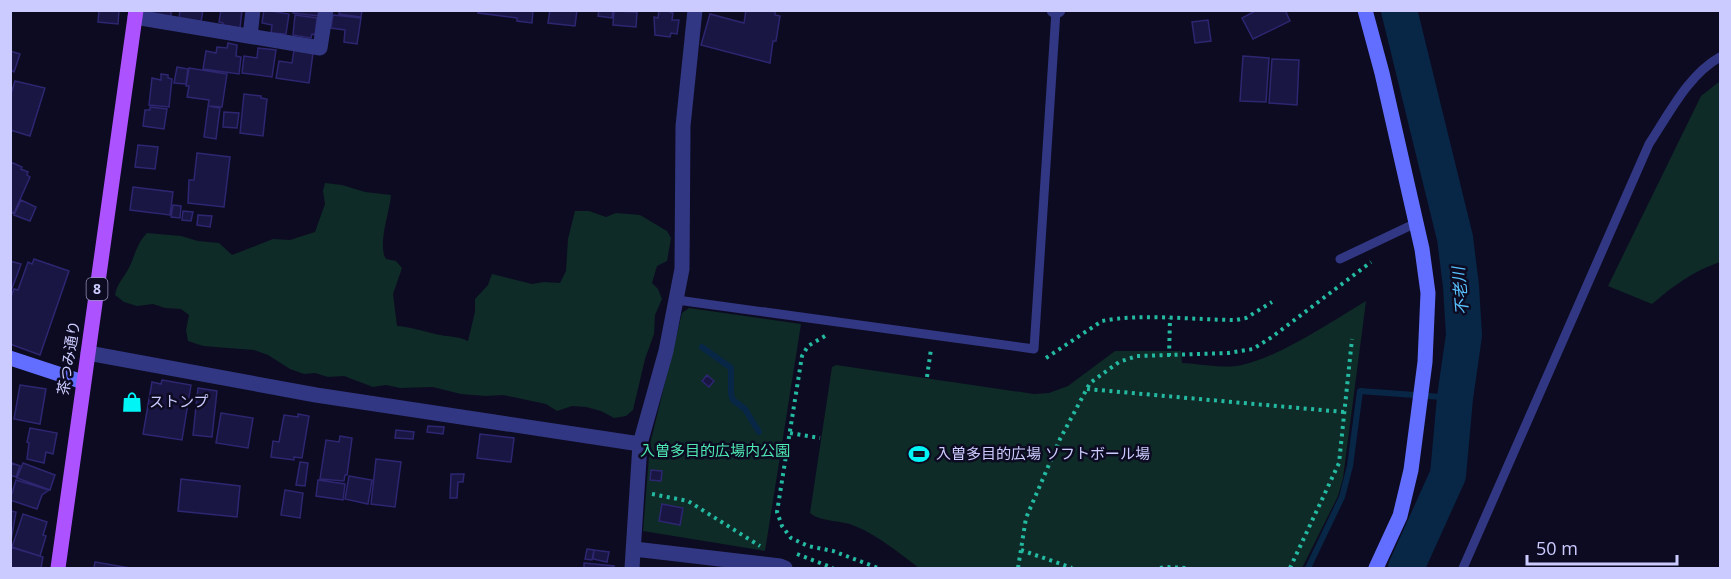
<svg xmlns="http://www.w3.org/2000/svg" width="1731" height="579" font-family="'Open Sans','Noto Sans JP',sans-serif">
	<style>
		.green { fill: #0e2b27 }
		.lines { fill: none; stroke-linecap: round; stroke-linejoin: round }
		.stream { stroke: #082747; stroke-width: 6 }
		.river { stroke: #082747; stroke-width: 36 }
		.building { fill: #1a1643; stroke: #2d2671; stroke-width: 1.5 }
		.path { stroke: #24baa2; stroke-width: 4; stroke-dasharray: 3 4.5; stroke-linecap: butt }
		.lane { stroke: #323783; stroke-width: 9 }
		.street { stroke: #323783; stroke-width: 15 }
		.secondary { stroke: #626eff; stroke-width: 15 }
		.primary { stroke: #ad52ff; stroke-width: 15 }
		.labels { text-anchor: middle; stroke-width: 5; stroke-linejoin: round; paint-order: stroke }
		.shield { fill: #0d0b21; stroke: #9291bc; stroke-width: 1.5 }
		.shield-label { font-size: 14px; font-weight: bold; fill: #cbcbff }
		.street-label { font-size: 15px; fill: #cbcbff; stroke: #0d0b21 }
		.poi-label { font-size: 15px; fill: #cbcbff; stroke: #0d0b21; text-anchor: start }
		.park-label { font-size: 15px; fill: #4ee8b2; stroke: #0d0b21 }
		.water-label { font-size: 16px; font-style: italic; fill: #59c3ff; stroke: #0d0b21 }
	</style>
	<rect width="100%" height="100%" fill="#0d0b21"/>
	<path class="green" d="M1720,81V262C1693,271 1673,286 1652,304L1608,286L1701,96Z
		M325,183L342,185L365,192L391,195C390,211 377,245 386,259L396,261L402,268L393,294L397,326C412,327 425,332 440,335C450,337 458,336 468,341L475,312V299L488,285L492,274L532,284L544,282L560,283L566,271L568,239L575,211H589L606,217L616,213L640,215L667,231L671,238L667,261L657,266L652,283L658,289L662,299L655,315L654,334L645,359L633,410L626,416L614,418L601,411L586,407L572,406L557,411L546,404L503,395L486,396L461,394L433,387L400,388L386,385L373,387L344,376L328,377L315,373L304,374L290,369L268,355L254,350L203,346L188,341L186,330L189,315L181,309L165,308L153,304L137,306L124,302L115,295C117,285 121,281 126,273C135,259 135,245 147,233L181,236L198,241L219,243L232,255L273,239L290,240L315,232L325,204L323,191Z
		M1366,301L1343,478L1338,496L1302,568H919C899,553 879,536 855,526C842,520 820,522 810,513L832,367L836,365L1034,394L1049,393L1068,386L1115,351H1181L1182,363C1201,364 1224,369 1242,365C1283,355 1329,323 1366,301Z
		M689,308L801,324L765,551L643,531L650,444L682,313Z"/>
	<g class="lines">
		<path class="stream" d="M702,347L731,368V394L733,400L745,409L759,432
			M1308,568L1342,497L1350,466L1360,391L1455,398"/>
		<path class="river" d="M1399,10L1455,238L1461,286L1464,335L1455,398L1448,475L1406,568"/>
	</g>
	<path class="building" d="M99,10H119L118,24L98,22Z
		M154,10H171V17L153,15Z
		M180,10H203L201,22L179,19Z
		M221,10H242L240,28L222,25L223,23L219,22Z
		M264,10L289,14L286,34L271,33L272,25L262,23Z
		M293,10H319L318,16L293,13Z
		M339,10H362L361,17L339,14Z
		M479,10H533L532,23L517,21V18L478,13Z
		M550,10H577L575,26L548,23Z
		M599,10H613L612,18L598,16Z
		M659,10H670V12L673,13L672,20H679L677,34L671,33L670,37L655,35L654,17L658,18Z
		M746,10H775V15L780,16L776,41H773L770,63L701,45L710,14L744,23Z
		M1257,10H1285L1290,21L1253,39L1242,18Z
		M614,11L637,12L636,27L613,25Z
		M295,15L317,18L315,35L312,34L311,38L293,35Z
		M333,15L361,18L357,44L344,42L345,30L331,28Z
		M1208,20L1211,41L1195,43L1192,22Z
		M228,43L237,45L236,56L241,57L239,74L203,69L206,51L216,53L217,47L227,48Z
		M258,48L276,50L272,77L242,73L244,56L257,58Z
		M294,50L313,53L309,83L276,78L279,61L292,63Z
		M10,51L20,54L14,72L10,70Z
		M1243,56L1269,58L1266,102L1240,101Z
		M1272,59L1299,60L1297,105L1269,103Z
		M177,67L188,69L186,84L174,83Z
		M189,68L227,74L222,107L208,106L209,100L187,97L189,86H186Z
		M161,74L168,75V78L172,79L169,107L149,105L152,78L161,80Z
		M15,81L45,88L30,136L10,130V97Z
		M244,94L261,96V98L267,99L263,136L240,133Z
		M208,106L220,108L216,139L204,137Z
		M150,107L167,109L164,129L143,126L145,110H150Z
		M224,112L239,113L237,128L223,127Z
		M138,145L158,147L155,169L135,167Z
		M197,153L230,157L224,207L188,203L189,180H194Z
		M13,163L22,167L21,169L28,172L27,175L30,177L14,213L12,212L10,215V164Z
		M133,187L173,192L170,215L130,210Z
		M21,200L36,207L30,221L14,215Z
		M173,205L181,206L180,218L171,217Z
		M183,211L193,212L191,221L182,220Z
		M198,215L212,216L210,227L197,225Z
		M34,259L69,271L40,355L10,344V299L14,289L18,290L28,262L32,264Z
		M10,261L21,264L10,294Z
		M707,375L714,381L709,387L702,381Z
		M162,380L191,385L182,440L143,434L152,382L161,384Z
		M20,385L46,389L40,424L14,419Z
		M198,388L217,391L212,437L193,435Z
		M221,413L253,418L248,448L216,443Z
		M298,414L309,416L302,458L294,457V460L271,457L273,441L279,442L284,415L298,417Z
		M428,426L444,427L443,434L427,432Z
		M30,428L57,433L53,454L46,452L44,463L27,459L29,443L27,442Z
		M396,430L414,432L413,439L395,438Z
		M480,434L514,438L511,462L477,458Z
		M340,436L352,438L347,475H345L344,481L320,479L326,440L339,442Z
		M376,459L401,462L395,507L371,504Z
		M300,462L308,463L305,486L296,485Z
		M12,463L20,466L16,477L10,475Z
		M23,463L55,475L50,490L17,478Z
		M651,470L662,471L661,481L650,480Z
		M451,474H464L463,482H458L457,498H450Z
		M349,476L372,480L368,504L345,499Z
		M181,479L240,486L237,517L178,511Z
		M16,480L49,490L42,495L37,509L10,500Z
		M318,480L345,484L343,500L316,496Z
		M285,490L303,493L300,518L281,515Z
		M662,504L683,508L680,525L659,521Z
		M10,511L16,512L11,541H10Z
		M23,514L47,522L43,535L46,536L40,556L12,547Z
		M10,547L43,557L41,568H10Z
		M587,549L594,550L592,560L585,559Z
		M594,550L609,552L607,562L593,559Z
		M95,562L130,568H94Z
		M584,563L614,566L613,568H584Z"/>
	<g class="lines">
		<path class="path" d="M825,336L808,346L802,356L777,512L782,526L791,538L808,546L833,551L878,568
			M1169,356L1170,318
			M1046,358L1102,321C1141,313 1195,320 1236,320L1246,318L1272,302
			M927,377L931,349
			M1087,389L1344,412
			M790,433L820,438
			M652,494L688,501L760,546
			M1021,550L1072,568
			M797,554L833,568
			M1018,568L1026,518L1060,439L1090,383L1119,362L1137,356L1228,353L1253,349L1272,337L1371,262
			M1160,568L1167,567L1187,568
			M1290,568L1339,463L1352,339"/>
		<path class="lane" d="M1340,259L1416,223
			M677,300L1034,349L1056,11
			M1463,568L1649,144C1669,114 1688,75 1720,57"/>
		<path class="street" d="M1054,10H1058
			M135,17L320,48L326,10
			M250,36L253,10
			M88,353L316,395L640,444
			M634,549L780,566L785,568
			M632,568L640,444L666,351L682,269L683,126L695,10"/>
		<path class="secondary" d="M1365,10L1382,73L1422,249L1428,293L1425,362L1411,470L1400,516L1376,568
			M10,358L83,382"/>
		<path class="primary" d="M58,568L136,10"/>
	</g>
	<defs>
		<g id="shop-bare" transform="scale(1.62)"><path d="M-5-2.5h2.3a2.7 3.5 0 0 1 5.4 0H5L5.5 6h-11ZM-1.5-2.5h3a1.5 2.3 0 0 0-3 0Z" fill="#00f6f6" stroke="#0d0b21" stroke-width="2.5" paint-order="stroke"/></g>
		<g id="stadium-bare" transform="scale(1.62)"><path d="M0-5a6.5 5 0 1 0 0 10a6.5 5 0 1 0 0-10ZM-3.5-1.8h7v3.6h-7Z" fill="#00f6f6" stroke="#0d0b21" stroke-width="2.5" paint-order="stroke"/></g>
	</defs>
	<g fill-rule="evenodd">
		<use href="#shop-bare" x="132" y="402"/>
		<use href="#stadium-bare" x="919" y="454"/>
	</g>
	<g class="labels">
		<rect class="shield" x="86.5" y="278" width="21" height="22" rx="4.5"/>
		<g class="shield-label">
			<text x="97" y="294">8</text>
		</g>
		<g class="street-label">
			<text transform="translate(69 358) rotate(-81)" y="5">茶つみ通り</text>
		</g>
		<g class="poi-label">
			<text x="149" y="407">ストンプ</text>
			<text x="936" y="459">入曽多目的広場 ソフトボール場</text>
		</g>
		<g class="park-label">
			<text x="715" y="456">入曽多目的広場内公園</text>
		</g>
		<g class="water-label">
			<text transform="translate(1460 291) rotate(-95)" y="6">不老川</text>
		</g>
	</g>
	<rect width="1731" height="579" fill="none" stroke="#cbcbff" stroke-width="24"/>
	<path d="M1527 555v9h150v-9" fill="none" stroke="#cbcbff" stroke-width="3"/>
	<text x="1536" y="555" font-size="18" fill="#cbcbff" stroke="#0d0b21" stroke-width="4.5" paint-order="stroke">50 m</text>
</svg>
